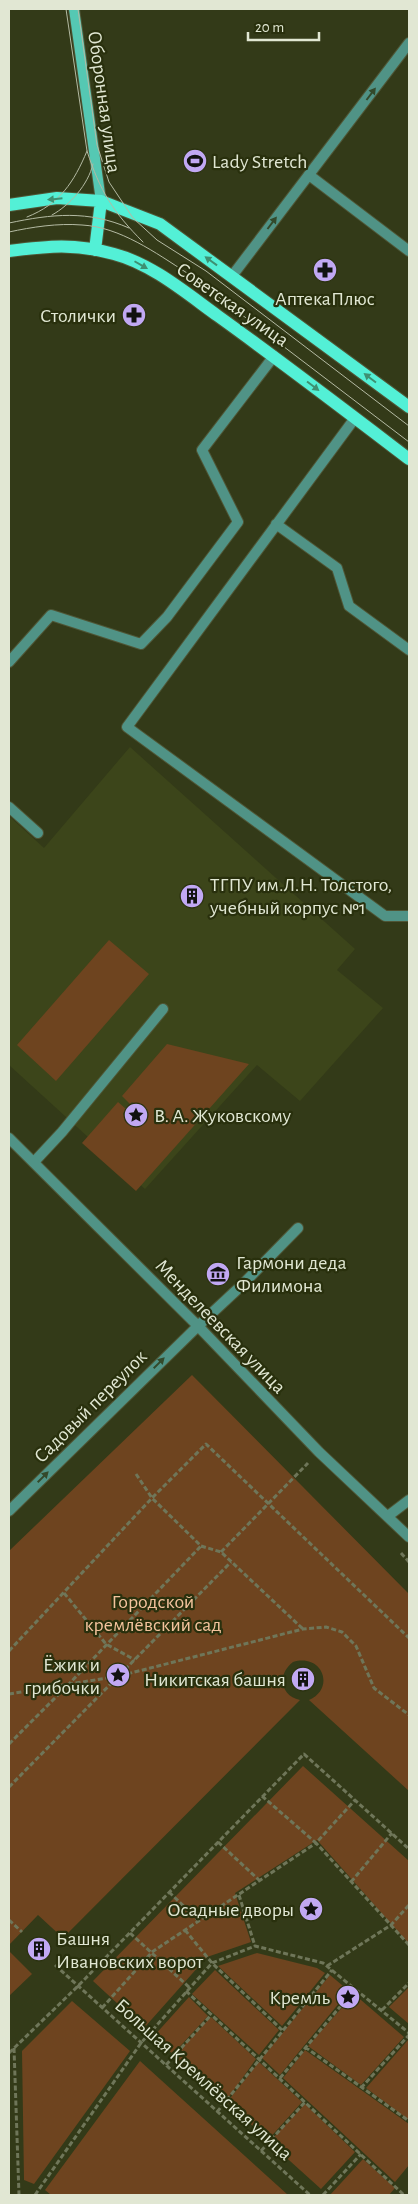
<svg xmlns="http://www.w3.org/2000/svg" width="418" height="2204" font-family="'Alegreya Sans',sans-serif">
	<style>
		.built { fill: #3c451a }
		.green { fill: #6e441f }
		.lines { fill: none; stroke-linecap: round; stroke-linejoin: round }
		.service-casing { stroke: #4f5636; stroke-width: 12 }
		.minor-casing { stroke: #4f5636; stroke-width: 12 }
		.secondary-casing { stroke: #4f5636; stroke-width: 12 }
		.primary-casing { stroke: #4f5636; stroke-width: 14 }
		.path { stroke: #6f7659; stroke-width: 3; stroke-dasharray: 5 2.5; stroke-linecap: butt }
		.service { stroke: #509386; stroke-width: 10 }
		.minor { stroke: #509386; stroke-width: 10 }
		.secondary { stroke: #55c8b3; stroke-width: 10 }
		.primary { stroke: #53f0d6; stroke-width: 12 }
		.tram { stroke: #b4baa3; stroke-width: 1 }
		.oneway { fill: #33492b }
		.oneway2 { fill: #3e9072 }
		.labels { text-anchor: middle; stroke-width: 4.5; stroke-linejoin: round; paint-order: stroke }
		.street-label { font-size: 20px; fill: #e1e7d3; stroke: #29300d }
		.poi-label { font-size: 20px; fill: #e1e7d3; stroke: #29300d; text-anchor: start }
		.park-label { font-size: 20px; fill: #f4c39d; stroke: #29300d }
	</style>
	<rect width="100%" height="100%" fill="#333a18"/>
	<path class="built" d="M130,747L355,949L337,970L383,1008L300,1101L257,1065L145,1189L9,1065V816L44,848Z"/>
	<path class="green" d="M109,940L149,974L56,1081L17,1045Z
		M167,1044L249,1064L136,1191L82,1143L118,1102L126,1109L123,1114L136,1125L146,1114L132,1102L130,1104L122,1096Z
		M192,1375L409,1594V1791L309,1700C336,1688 322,1653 293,1662C277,1674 280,1696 300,1700L63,1938L38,1915L9,1945V1551Z
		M303,1766L409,1861V1944L317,1840L235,1893L251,1942L207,1957L144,2028L93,1981Z
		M9,1951L32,1974L9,1996Z
		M257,1953L317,1968L325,1973L282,2026L218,1966Z
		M215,1970L279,2030L259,2055L192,1994Z
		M330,1975L349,1991L280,2075L262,2058Z
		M409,1987V2024L389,2007Z
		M354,1994L404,2037L361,2085L308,2046Z
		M189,1997L208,2016L173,2054L153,2037Z
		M72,2001L130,2051L34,2184L24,2180L22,2051Z
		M211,2017L256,2059L226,2101L174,2056Z
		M408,2040L409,2041V2120L366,2088Z
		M305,2050L409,2124V2165L395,2182L283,2078Z
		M140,2061L288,2195H51L45,2190Z
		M259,2062L302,2102L268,2140L227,2102Z
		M305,2104L355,2152L321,2189L269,2142Z
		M363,2159L395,2188L389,2195H330Z"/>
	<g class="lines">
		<g class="service-casing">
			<path id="service" d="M309,175L409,251
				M355,418L127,727L385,916H409
				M276,524L337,568L349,606L409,650
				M9,662L51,615L141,644L167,617L238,522L202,450L274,356
				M9,807L38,833
				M34,1162L62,1132L163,1009
				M198,1326L242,1285L298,1228"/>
		</g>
		<g class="minor-casing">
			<path id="minor" d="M232,276L409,43
				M9,1138L198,1326L319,1452L409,1537
				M9,1511L198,1326
				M388,1516L409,1500"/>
		</g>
		<g class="secondary-casing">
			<path id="secondary" d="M74,9L101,201"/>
		</g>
		<g class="primary-casing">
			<path id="primary" d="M9,205L57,198L101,201L160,224L409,407
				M95,250L101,201
				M9,251C48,246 75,243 114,254C152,264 186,293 218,316C282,362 346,411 409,459"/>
		</g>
		<path class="path" d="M136,1474L152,1498L201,1546L221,1552L303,1629
			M221,1552L308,1463
			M401,1553L409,1562
			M64,1593L106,1644L135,1660
			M9,1651L152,1498L206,1444L409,1638
			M9,1694L119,1676L303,1629L326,1627L342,1632L356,1646L374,1688L409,1715
			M9,1744L68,1685L201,1546
			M9,1787L231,1562
			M262,1796L316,1843L355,1800
			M218,1842L260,1881
			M351,1882L392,1833
			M169,1892L199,1921
			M239,1895L255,1946
			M9,1920L22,1932
			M185,1930L212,1963L282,2030
			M130,1933L190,1988
			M55,1965L310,2195
			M327,1966L391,1925L409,1905
			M186,1991L404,2195
			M102,2008L152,1952L316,1843L409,1945
			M382,2010L409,1983
			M305,2047L409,2121
			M14,2048L19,2195
			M9,2053L78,1986L304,1754L409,1849
			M166,2065L211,2015
			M280,2078L355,1989
			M361,2088L409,2035
			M217,2112L332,1970
			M261,2151L305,2102
			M35,2195L141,2043L212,1963L255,1946L323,1963L409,2033
			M323,2195L361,2154"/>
		<use href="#service" class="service"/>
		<use href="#minor" class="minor"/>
		<use href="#secondary" class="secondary"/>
		<use href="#primary" class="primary"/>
		<path class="tram" d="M66,9L87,151C100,191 113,212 143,242
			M78,9L97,145L109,182L133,218L157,240L206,271L409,426
			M52,215C70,205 88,185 93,164
			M27,217C60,204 74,182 87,151
			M9,223C52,214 88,210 129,228
			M9,232C32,227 58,223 82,225C120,227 156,253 187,273L409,442"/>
	</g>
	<defs><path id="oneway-solid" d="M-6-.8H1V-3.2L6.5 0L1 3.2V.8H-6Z" transform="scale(1.25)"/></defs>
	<g class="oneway">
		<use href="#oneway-solid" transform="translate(371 94) rotate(-53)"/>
		<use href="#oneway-solid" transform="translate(272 223) rotate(-53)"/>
		<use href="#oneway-solid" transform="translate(159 1363) rotate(-45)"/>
		<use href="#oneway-solid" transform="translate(43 1477) rotate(-45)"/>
	</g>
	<g class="oneway2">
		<use href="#oneway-solid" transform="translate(55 199) rotate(174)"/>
		<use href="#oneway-solid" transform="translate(211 261) rotate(-144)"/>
		<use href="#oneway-solid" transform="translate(141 265) rotate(30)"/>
		<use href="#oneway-solid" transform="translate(370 378) rotate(-143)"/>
		<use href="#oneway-solid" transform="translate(313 386) rotate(37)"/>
	</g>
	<defs>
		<g id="stadium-disc" transform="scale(1.25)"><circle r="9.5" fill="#c1a8f3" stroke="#29300d"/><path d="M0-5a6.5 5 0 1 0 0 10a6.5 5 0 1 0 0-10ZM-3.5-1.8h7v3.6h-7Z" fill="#111"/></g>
		<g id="pharmacy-disc" transform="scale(1.25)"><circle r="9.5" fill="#c1a8f3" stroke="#29300d"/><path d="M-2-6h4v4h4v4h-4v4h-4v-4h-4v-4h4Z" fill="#111"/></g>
		<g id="building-disc" transform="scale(1.25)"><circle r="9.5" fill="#c1a8f3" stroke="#29300d"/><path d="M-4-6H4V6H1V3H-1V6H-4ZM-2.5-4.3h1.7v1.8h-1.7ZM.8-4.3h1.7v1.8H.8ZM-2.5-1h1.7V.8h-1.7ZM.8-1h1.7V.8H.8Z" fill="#111"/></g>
		<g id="sight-disc" transform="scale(1.25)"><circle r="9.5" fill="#c1a8f3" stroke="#29300d"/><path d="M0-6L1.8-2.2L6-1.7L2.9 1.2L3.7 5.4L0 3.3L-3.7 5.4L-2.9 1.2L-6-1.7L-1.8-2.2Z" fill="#111"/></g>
		<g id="museum-disc" transform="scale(1.25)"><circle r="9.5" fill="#c1a8f3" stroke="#29300d"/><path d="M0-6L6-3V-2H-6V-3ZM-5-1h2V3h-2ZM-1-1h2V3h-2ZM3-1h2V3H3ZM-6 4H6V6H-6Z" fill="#111"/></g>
	</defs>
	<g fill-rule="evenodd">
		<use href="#stadium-disc" x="195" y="161"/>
		<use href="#pharmacy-disc" x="325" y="270"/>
		<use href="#pharmacy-disc" x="134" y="315"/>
		<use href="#building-disc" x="192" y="896"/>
		<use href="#sight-disc" x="136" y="1115"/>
		<use href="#museum-disc" x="218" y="1274"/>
		<use href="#sight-disc" x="118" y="1675"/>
		<use href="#building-disc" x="303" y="1679"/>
		<use href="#sight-disc" x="311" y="1909"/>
		<use href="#building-disc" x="39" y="1949"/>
		<use href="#sight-disc" x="348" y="1997"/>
	</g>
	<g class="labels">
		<g class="street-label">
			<text transform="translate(105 102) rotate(82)" y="7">Оборонная улица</text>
			<text transform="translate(233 304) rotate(35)" y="7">Советская улица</text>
			<text transform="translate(221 1326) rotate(46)" y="7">Менделеевская улица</text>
			<text transform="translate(90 1406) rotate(-45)" y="7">Садовый переулок</text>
			<text transform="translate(204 2079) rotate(42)" y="7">Большая Кремлёвская улица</text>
		</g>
		<g class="poi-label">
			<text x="212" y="168">Lady Stretch</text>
			<text x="325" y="305" text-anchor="middle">АптекаПлюс</text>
			<text x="116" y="322" text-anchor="end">Столички</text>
			<text x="210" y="891">ТГПУ им.Л.Н. Толстого,<tspan x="210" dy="23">учебный корпус №1</tspan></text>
			<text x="154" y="1122">В. А. Жуковскому</text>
			<text x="236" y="1269">Гармони деда<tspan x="236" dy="23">Филимона</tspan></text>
			<text x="100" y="1671" text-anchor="end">Ёжик и<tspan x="100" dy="23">грибочки</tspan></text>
			<text x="286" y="1686" text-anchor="end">Никитская башня</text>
			<text x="294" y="1916" text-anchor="end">Осадные дворы</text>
			<text x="56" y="1945">Башня<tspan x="56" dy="23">Ивановских ворот</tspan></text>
			<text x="330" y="2004" text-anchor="end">Кремль</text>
		</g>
		<g class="park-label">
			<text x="153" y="1608">Городской<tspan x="153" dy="23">кремлёвский сад</tspan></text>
		</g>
	</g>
	<rect width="418" height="2204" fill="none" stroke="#e1e7d3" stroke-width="20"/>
	<path d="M248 32v8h71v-8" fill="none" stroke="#e1e7d3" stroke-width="2.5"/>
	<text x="255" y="32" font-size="15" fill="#e1e7d3" stroke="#29300d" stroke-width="4" paint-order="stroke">20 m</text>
</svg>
